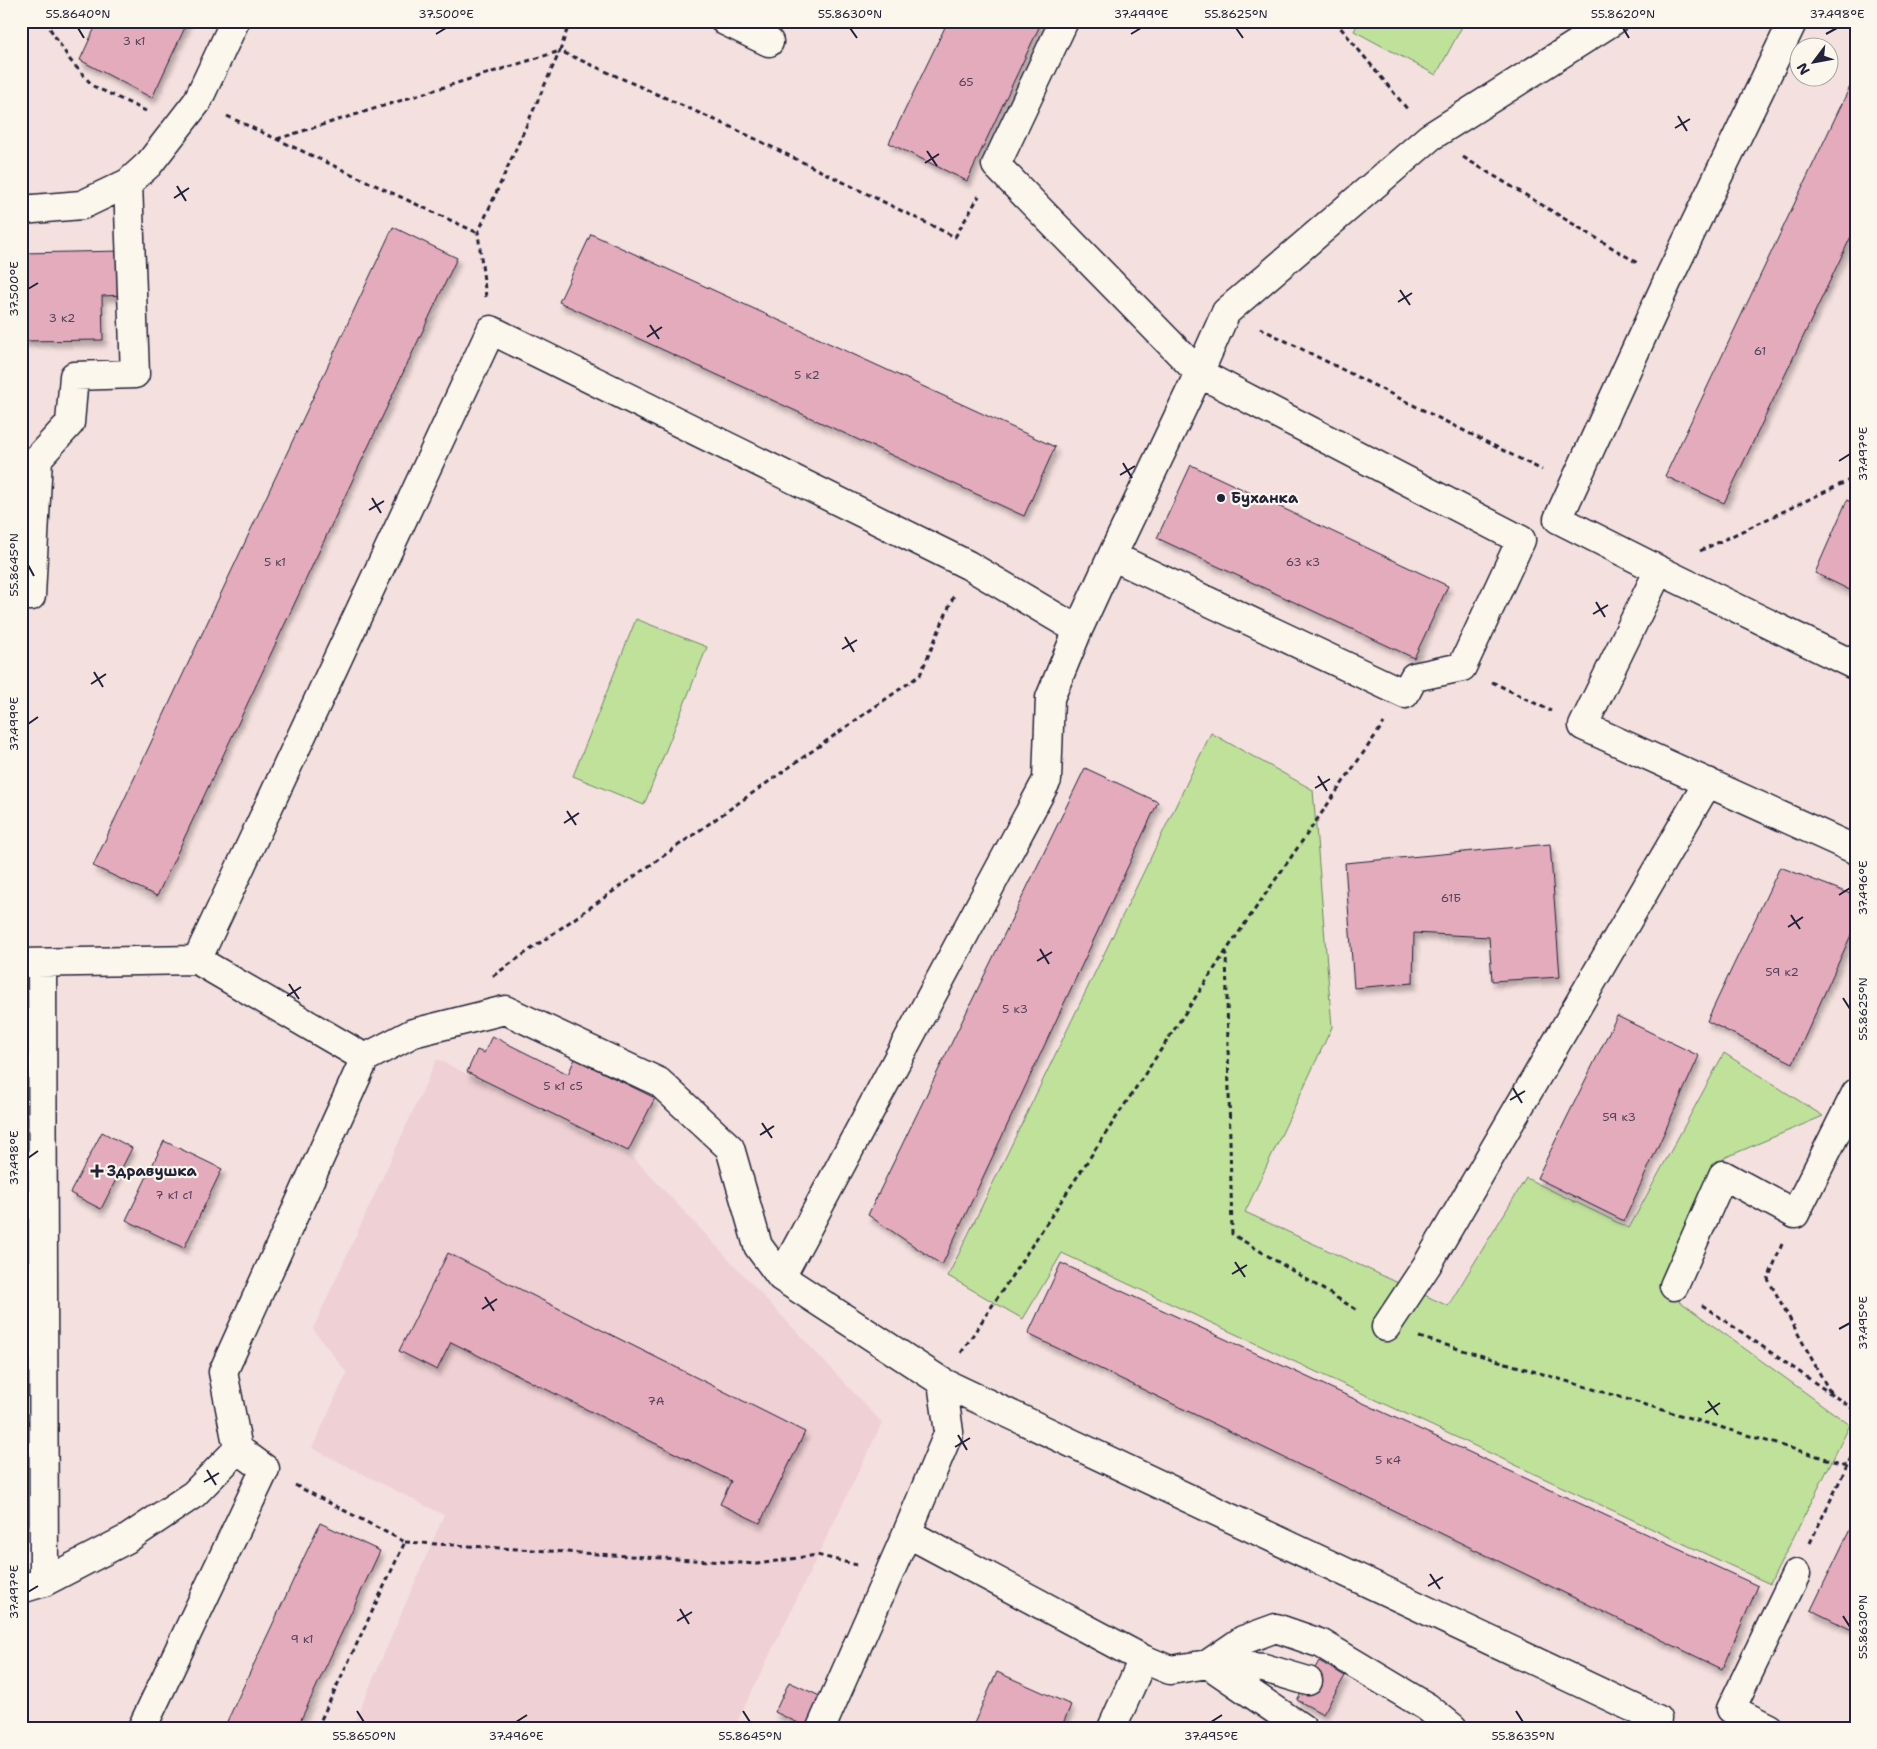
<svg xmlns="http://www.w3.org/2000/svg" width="1877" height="1749" font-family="'Shantell Sans',sans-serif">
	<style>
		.built { fill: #efd0d4 }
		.green { fill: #bfe19a; stroke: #70826a }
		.building { fill: #e4abbc; stroke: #22223b; filter: url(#shadow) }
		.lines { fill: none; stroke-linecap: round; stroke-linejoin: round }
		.minor-casing { stroke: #22223b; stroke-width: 31 }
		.path { stroke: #22223b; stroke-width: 3; stroke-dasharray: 5 4; stroke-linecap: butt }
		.minor { stroke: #fbf7ec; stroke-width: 28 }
		.ticks { fill: none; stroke: #22223b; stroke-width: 2 }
		.poi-dot { fill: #22223b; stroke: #fbf7ec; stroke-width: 2 }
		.labels { text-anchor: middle; stroke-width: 4.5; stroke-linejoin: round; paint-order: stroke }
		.number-label { font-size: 12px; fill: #52445b }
		.poi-label { font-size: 15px; font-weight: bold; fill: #22223b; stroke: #fbf7ec; text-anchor: start }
		.neatline { fill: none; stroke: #22223b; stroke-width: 2 }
		.ticks-label { font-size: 12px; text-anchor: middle; fill: #22223b }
	</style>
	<defs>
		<filter id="shadow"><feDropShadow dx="3" dy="5.5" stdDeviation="2.5" flood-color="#0004"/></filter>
	</defs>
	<rect width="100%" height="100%" fill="#f4e0de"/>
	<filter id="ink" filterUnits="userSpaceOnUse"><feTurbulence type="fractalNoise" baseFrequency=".02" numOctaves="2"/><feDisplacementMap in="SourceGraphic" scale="10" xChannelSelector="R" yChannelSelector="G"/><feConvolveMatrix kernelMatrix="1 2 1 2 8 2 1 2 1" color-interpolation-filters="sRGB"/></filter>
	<g filter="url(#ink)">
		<path class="built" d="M437,1059L633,1157L882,1423L734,1728H352L444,1515L312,1448L347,1373L313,1329Z"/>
		<path class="green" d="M1359,21H1465L1436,75L1354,31Z
			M636,619L707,647L644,805L573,776Z
			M1211,733L1313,790L1332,1027L1245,1212L1448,1306L1526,1178L1629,1228L1724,1053L1823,1116L1724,1158L1664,1290L1850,1425L1770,1584L1062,1253L1023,1319L948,1276Z"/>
		<path class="building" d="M98,21H188L152,98L80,60Z
			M948,21H1042L967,181L889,143Z
			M1856,74V226L1724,503L1665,476Z
			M393,227L457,258L157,896L93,866Z
			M591,234L1055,447L1024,516L559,302Z
			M123,251L124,295L102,296L103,340L21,341V253Z
			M1191,465L1448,586L1414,658L1157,538Z
			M1847,500L1856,505V593L1815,573Z
			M1085,768L1158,802L942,1265L868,1215Z
			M1550,844L1560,977L1492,981L1489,937L1414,933L1413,983L1354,988L1345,863Z
			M1780,867L1856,896V924L1793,1063L1707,1021Z
			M1617,1016L1699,1056L1624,1221L1537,1178Z
			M492,1036L568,1074L575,1059L655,1098L628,1151L467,1072L477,1050L484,1053Z
			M102,1132L132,1148L101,1209L70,1193Z
			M164,1141L222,1169L184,1248L126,1220Z
			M448,1253L805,1432L760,1523L720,1504L731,1481L451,1342L437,1370L399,1351Z
			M1061,1263L1758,1586L1722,1669L1028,1334Z
			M1856,1517V1632L1811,1610Z
			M320,1523L380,1551L297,1728H224Z
			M1319,1661L1345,1676L1323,1714L1297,1700Z
			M997,1672L1071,1705L1061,1728H972Z
			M789,1682L822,1697L809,1728L775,1712Z"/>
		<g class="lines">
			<g class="minor-casing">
				<path id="minor" d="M725,21L769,42
					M1064,21L996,165L1199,373L1226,312L1430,137L1613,21
					M1793,21L1667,282L1558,519L1659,570L1856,666
					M21,210L82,205L128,183L149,164L197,102L235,21
					M1199,373L1521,540L1462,667L1414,677L1405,694L1112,556Z
					M1659,570L1583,726L1856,850
					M21,596H31L38,458L70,423L74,376L135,374L128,183
					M197,960L365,1058
					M21,963L197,960L491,330L968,565L1078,630L1112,556
					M42,963L44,1582
					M1674,1286L1723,1175L1795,1214L1856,1093
					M1386,1327L1427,1265L1708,782
					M942,1382L1657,1719
					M238,1449L223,1372L365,1058L413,1033L505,1010L659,1082L730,1148L758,1246L781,1277
					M907,1533L1143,1659
					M21,1589L44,1582L127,1539L194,1494L238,1449L265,1469L142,1728
					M821,1728L907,1533L949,1432L942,1382L781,1277L1047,780L1050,698L1078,630
					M1112,1728L1143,1659L1170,1670L1208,1664L1264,1668L1308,1681
					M1302,1728L1208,1664L1243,1640L1276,1628L1322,1644L1427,1707L1453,1728
					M1769,1728L1731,1709L1796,1574"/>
			</g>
			<path class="path" d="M45,21L70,60L93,86L146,111
				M570,21L560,51L733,128L955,237L979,196
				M1335,21L1408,110
				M227,116L478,233
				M277,139L560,51
				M1463,157L1639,264
				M486,297L478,233L560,51
				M1260,328L1542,470
				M1700,551L1856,477
				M1492,682L1551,711
				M1226,951L1232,1234L1357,1310
				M493,976L920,675L954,595
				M1782,1244L1768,1279L1831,1394
				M1702,1305L1856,1411
				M1419,1337L1847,1465
				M961,1353L1226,951L1384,723
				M295,1485L405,1542L317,1728
				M405,1542L757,1564L817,1555L857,1565
				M1810,1543L1856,1447"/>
			<use href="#minor" class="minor"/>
		</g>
	</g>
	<path class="ticks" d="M78,28L84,38M850,28L857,38M1236,28L1243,38M1623,28L1629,38M436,34L446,28M1131,34L1141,28M1826,34L1837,28M1678,116L1687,131M1675,128L1690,119M927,151L937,166M925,163L939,154M177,186L186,201M174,198L189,188M28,289L38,283M1400,290L1410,305M1398,302L1412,293M650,325L659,339M647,337L662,327M1839,461L1850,454M1123,463L1132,478M1120,475L1135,466M372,498L381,513M369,510L384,501M28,565L34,576M1596,602L1605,617M1593,614L1608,605M845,637L854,652M842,649L857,640M94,672L103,687M91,684L106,674M28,724L38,717M1318,776L1327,791M1315,788L1330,779M567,811L576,825M564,823L579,813M1839,895L1850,888M1791,915L1800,929M1788,927L1803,917M1040,949L1049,964M1037,961L1052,952M289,984L299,999M287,996L301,987M1843,998L1850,1009M1513,1088L1522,1103M1510,1100L1525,1091M762,1123L772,1138M760,1135L774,1126M28,1158L38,1151M1235,1262L1245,1277M1232,1274L1247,1265M485,1297L494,1311M482,1309L497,1299M1839,1329L1850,1323M1708,1401L1718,1415M1705,1413L1720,1403M958,1435L967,1450M955,1447L970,1438M207,1470L216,1485M204,1482L219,1473M1430,1574L1440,1589M1428,1586L1443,1577M28,1592L38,1586M680,1609L689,1624M1843,1616L1850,1627M677,1621L692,1612M357,1711L364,1722M743,1711L750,1722M1516,1711L1523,1722M516,1722L527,1715M1211,1722L1222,1715"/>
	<g class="poi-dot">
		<circle cx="1221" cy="498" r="5"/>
		<path d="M94.5 1163.5h5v5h5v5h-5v5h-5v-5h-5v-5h5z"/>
	</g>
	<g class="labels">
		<g class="number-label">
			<text x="134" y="45">3 к1</text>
			<text x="966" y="86">65</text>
			<text x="62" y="322">3 к2</text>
			<text x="1760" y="355">61</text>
			<text x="807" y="379">5 к2</text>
			<text x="275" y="566">5 к1</text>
			<text x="1303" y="566">63 к3</text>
			<text x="1451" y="902">61Б</text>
			<text x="1782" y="976">59 к2</text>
			<text x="1015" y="1013">5 к3</text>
			<text x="563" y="1090">5 к1 с5</text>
			<text x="1619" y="1121">59 к3</text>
			<text x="174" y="1199">7 к1 с1</text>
			<text x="656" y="1405">7А</text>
			<text x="1388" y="1464">5 к4</text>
			<text x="302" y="1643">9 к1</text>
		</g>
		<g class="poi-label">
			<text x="1231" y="503">Буханка</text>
			<text x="107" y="1176">Здравушка</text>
		</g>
	</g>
	<rect width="1877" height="1749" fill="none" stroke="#fbf7ec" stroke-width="55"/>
	<g transform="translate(1814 62) rotate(238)"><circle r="24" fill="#fbf7ec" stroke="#a4a2a5"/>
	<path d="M0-4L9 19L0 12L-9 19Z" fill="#22223b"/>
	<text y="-8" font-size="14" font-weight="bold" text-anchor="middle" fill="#22223b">N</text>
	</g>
	<rect x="28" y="28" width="1822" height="1694" class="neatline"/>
	<g class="ticks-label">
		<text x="78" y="18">55.8640°N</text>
		<text x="446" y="18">37.500°E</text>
		<text x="850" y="18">55.8630°N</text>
		<text x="1141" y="18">37.499°E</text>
		<text x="1236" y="18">55.8625°N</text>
		<text x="1623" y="18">55.8620°N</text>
		<text x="1837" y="18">37.498°E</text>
		<text transform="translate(14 289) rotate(-90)" y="4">37.500°E</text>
		<text transform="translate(1863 454) rotate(-90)" y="4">37.497°E</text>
		<text transform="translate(14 565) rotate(-90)" y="4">55.8645°N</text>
		<text transform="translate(14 724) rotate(-90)" y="4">37.499°E</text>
		<text transform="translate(1863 888) rotate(-90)" y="4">37.496°E</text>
		<text transform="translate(1863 1009) rotate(-90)" y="4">55.8625°N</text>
		<text transform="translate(14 1158) rotate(-90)" y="4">37.498°E</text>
		<text transform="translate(1863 1323) rotate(-90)" y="4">37.495°E</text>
		<text transform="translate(14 1592) rotate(-90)" y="4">37.497°E</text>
		<text transform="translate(1863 1627) rotate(-90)" y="4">55.8630°N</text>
		<text x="364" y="1740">55.8650°N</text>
		<text x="516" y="1740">37.496°E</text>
		<text x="750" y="1740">55.8645°N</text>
		<text x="1211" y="1740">37.495°E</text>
		<text x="1523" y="1740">55.8635°N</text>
	</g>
</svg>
